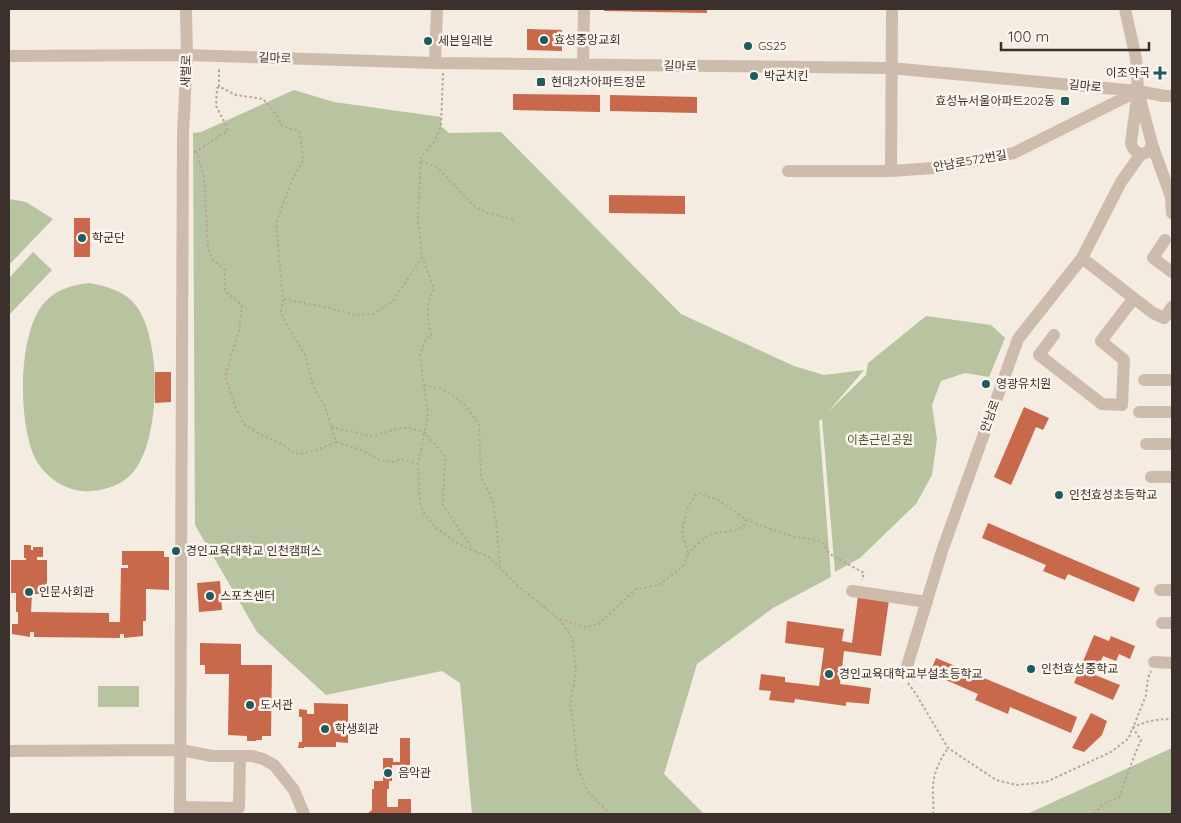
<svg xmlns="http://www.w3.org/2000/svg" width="1181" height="823" font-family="Quicksand,'Noto Sans KR',sans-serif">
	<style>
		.green { fill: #b8c4a0 }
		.building { fill: #c8694b }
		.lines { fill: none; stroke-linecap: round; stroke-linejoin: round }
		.path { stroke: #b9a596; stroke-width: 2; stroke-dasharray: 2.5 2.5; stroke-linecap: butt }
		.minor { stroke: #cdbbac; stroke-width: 12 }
		.poi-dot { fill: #1f5a5e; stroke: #fbf5ee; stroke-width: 2 }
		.labels { text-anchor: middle; stroke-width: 5; stroke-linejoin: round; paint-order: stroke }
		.poi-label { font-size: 12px; fill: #3b302b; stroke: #fbf5ee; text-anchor: start }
		.street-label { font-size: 12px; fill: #3b302b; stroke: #fbf5ee }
		.park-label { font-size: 12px; fill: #4a5a2e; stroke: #fbf5ee }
	</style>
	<rect width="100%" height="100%" fill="#f4ebe1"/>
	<path class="green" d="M294,90L334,102L441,117V126L449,133L501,132L681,314L794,366L824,375L864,370L828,412L866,375L868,363L926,316L991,325L1005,338L989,377L965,373L941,381L932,405L937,439L932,475L916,504L860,558L835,572L822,419L819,421L831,577L773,608L697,664L664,774L704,814H472L460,683L442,671L326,695L257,632L195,525L193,133L201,132Z
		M9,199L26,202L53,219L9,265Z
		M33,252L52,270L9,315V278Z
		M89,283C106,286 121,290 133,302C163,334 161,438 134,471C124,484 107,490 91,491C68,493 45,478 35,458C18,423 17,332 45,302C57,289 72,285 89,283Z
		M98,686H139V707H98Z
		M1172,748V814H1027Z"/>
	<path class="building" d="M604,9H707V13L604,11Z
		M527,29L562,30V51L527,50Z
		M513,94L600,95V112L513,110Z
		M610,95L697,97V113L610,111Z
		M609,195L685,196V214L609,213Z
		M74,218H90V257H74Z
		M155,372H171V402L155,403Z
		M1024,407L1049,418L1043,430L1036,427L1011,485L994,477Z
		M988,523L1140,588L1134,602L1068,574L1065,580L1043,571L1046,565L982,538Z
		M24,545H31V550H33V547H43V557H37V560H47V594H32L31,612L109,613V622H120L121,568H128V565H122V551H164V557H169V590L146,589V621H143V636L124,638V634H120V638L34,637V632H30V637L12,634V624H18V612H16V593H11V560H26V558H24Z
		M220,581L222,610L199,612L197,583Z
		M858,596L889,600L881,656L844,651L840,684L871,688L869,704L846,702V706L795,699L794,703L769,700L771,691L759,690L761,674L785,677V682L819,686L824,648L785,643L787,621L844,629L842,641L852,643Z
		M1094,635L1109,641L1111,636L1135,646L1130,659L1119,654L1116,661L1103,656L1095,675L1120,685L1113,700L1074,683Z
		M200,643L241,644V665H272L271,736H262V740H256V741H247V736L228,735L229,674H205V665H200Z
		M936,658L1077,717L1071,733L1010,707L1008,714L975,700L978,694L930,673Z
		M314,703L348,704V743L336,742V747H304V748H298L299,742H302V717H299V709L307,710V714H314Z
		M1091,713L1107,721L1102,735L1084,752L1072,748Z
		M400,738H410V765H392V781H389V789H387V807H398V799H411V814H367L372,810V789H374V781H383V758H393V762H400Z"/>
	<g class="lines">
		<path class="path" d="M443,73L441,126L434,142L421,157L419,193L418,218L422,257L434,289C425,304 427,319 431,335L425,340L420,356L428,414L418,464L420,503L424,513L435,527L458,544L489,557L518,586L560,620L572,638L576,671L570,706L573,718L577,766L587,791L610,814
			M219,87V67
			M196,151L204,176L208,248L213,260L225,270V291L242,305L239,331L225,376L235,406L244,424L259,434L282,444L294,453L300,454L317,450L336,442
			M194,152C206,147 215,137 227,132V127L216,106L217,88L220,87L236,95L263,99L278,117L282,126L299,131L304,159L293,178L276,223L283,299L281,312L287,325L305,355L313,386L325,406L336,442L361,450L380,460L392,462L400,459L418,464
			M421,161L437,167L474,206L488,213L514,220
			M284,299L330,308L355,315L373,314L393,301L422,257
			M424,385L442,389L451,394L465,405L479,424L481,477L493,501L496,520L500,567
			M331,427L371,436L400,428H410L424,432L445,456L443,505L473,550
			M688,555C694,548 700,540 709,535C720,530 736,534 744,525L745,520
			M560,619L585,627L599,624L636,589L659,585L676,572L684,565L688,555L682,530L687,509L697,493L718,500L745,519L770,529L791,536L821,541L830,554L864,573L862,580
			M908,683L916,694L948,748L996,780L1017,785L1046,782L1111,752L1129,738L1132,728C1146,721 1157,719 1172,719
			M933,814C934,808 933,801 933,794C932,776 938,763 948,748
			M1094,814L1103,804L1119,797C1127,778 1132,759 1141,740L1133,728L1146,695L1148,678L1151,671"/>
		<path class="minor" d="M1125,9L1136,58L1138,91L1131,143C1132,149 1135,152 1141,154
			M9,56L187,55L435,63L890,68L1138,91L1164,96H1172
			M435,63L437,9
			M583,65L584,9
			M1152,144L1171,197L1172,213
			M788,171H891L933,168L1014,153L1138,91
			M891,171L892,9
			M1165,240L1153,258L1172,272
			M1082,258L1153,313L1164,318L1172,307
			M1054,335L1039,355L1102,404L1122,405L1124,360L1101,341L1134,298
			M1144,380H1172
			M1139,412H1172
			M1146,444H1172
			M1151,477H1172
			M1160,590H1172
			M852,591L927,602
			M1162,623H1172
			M1154,662L1172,663
			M905,673L942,551L1018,339L1082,258L1121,182L1141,154C1148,153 1150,151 1152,144L1138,91
			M9,751L181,750L212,756H252L263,759L274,765L294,790L304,814
			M180,807L239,808L240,756
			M180,814L183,133L187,55L186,9"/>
	</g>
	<g class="poi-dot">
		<circle cx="544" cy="40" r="5"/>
		<circle cx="428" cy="41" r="5"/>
		<circle cx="748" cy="46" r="5"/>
		<path d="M1157.5 65.5h5v5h5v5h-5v5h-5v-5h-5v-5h5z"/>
		<circle cx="754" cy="76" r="5"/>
		<rect x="536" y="77" width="10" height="10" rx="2.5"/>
		<rect x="1060" y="96" width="10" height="10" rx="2.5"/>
		<circle cx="82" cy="238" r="5"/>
		<circle cx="986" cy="384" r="5"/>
		<circle cx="1059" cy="495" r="5"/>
		<circle cx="176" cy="551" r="5"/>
		<circle cx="29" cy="592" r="5"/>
		<circle cx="210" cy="596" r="5"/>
		<circle cx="1031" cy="669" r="5"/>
		<circle cx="829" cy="674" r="5"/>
		<circle cx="250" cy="705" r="5"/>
		<circle cx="325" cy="729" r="5"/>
		<circle cx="388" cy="773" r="5"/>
	</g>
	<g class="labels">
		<g class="poi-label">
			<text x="554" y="44">효성중앙교회</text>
			<text x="438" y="45">세븐일레븐</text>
			<text x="758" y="50">GS25</text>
			<text x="1150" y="77" text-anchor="end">이조약국</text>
			<text x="764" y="80">박군치킨</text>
			<text x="551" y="86">현대2차아파트정문</text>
			<text x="1055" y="105" text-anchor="end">효성뉴서울아파트202동</text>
			<text x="92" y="242">학군단</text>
			<text x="996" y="388">영광유치원</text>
			<text x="1069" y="499">인천효성초등학교</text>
			<text x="186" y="555">경인교육대학교 인천캠퍼스</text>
			<text x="39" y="596">인문사회관</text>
			<text x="220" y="600">스포츠센터</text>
			<text x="1041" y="673">인천효성중학교</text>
			<text x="839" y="678">경인교육대학교부설초등학교</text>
			<text x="260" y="709">도서관</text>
			<text x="335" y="733">학생회관</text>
			<text x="398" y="777">음악관</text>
		</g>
		<g class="street-label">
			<text transform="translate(275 58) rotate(2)" y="4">길마로</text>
			<text transform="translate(680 66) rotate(1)" y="4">길마로</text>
			<text transform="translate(186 71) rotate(-88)" y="4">새벌로</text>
			<text transform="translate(1085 86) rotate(5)" y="4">길마로</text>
			<text transform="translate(970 161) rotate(-10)" y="4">안남로572번길</text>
			<text transform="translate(990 416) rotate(-70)" y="4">안남로</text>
		</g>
		<g class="park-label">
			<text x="880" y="444">이촌근린공원</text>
		</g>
	</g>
	<rect width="1181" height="823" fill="none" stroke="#3b302b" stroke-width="20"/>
	<path d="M1001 42v8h148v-8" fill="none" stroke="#3b302b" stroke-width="2.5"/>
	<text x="1008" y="42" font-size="15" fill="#3b302b" stroke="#fbf5ee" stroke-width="4" paint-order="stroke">100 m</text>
</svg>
